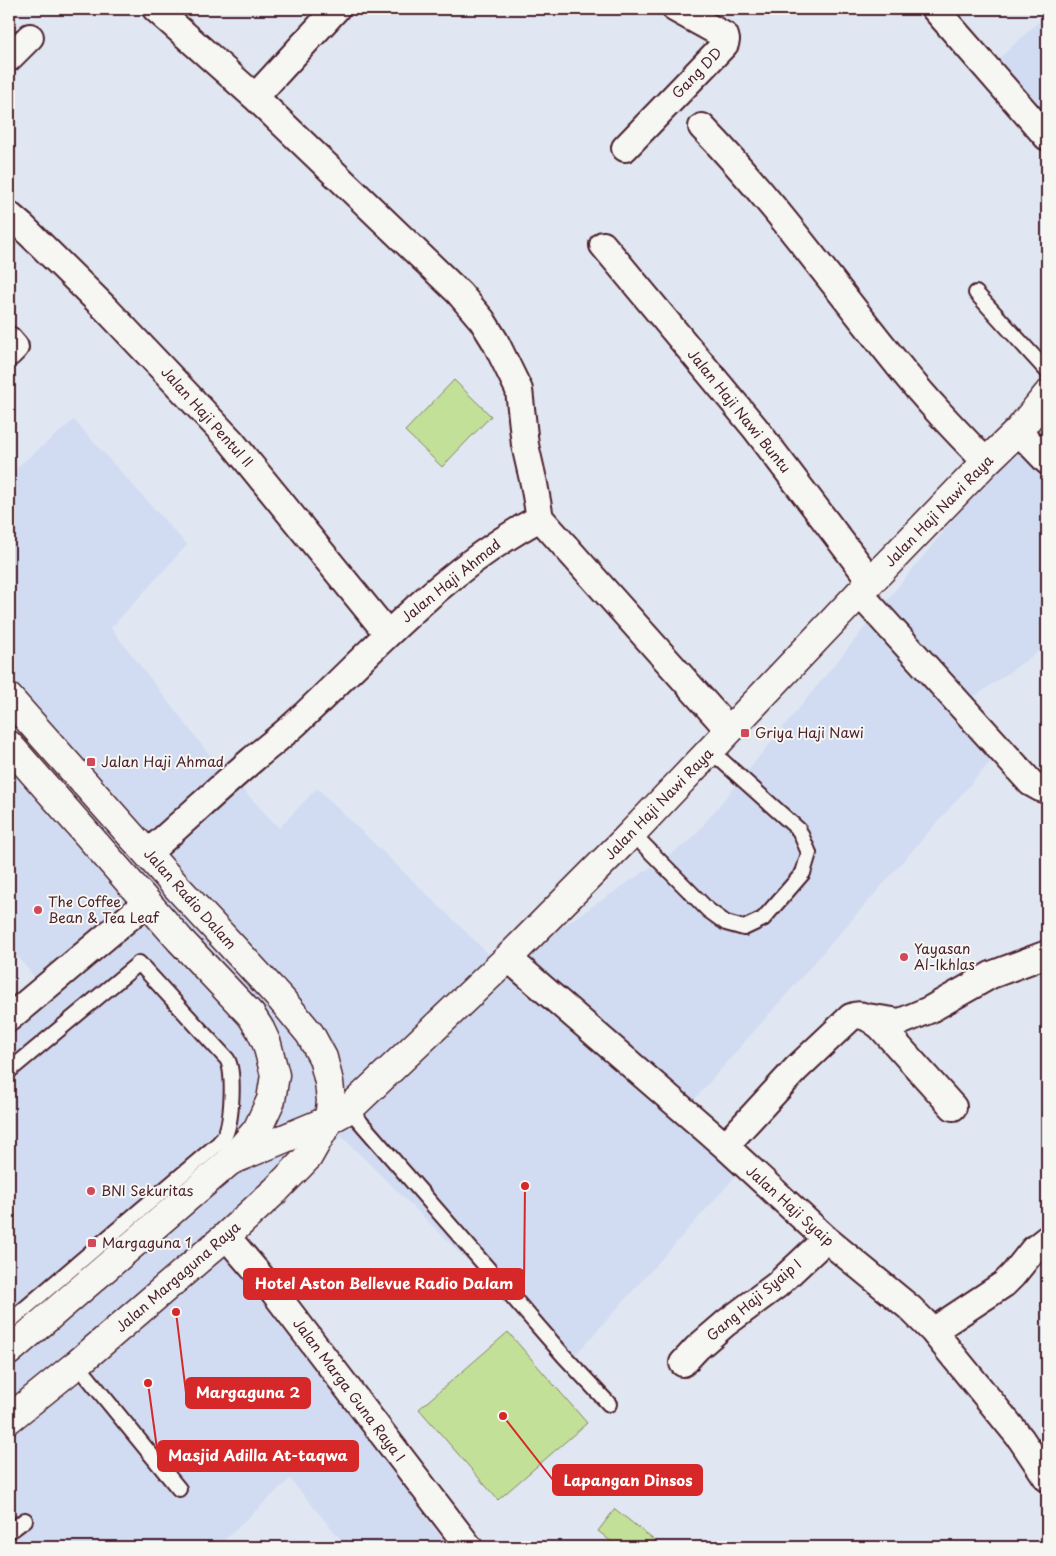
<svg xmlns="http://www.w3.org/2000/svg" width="1056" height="1556" font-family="'Playpen Sans',sans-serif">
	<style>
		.built { fill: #d1dcf2 }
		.green { fill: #c2e098; stroke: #868062 }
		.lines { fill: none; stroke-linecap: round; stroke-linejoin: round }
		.service-casing { stroke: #4a1f2b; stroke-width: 18 }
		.minor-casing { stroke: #4a1f2b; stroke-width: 30 }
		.tertiary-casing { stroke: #4a1f2b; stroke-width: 31 }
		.secondary-casing { stroke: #4a1f2b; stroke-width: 31 }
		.service { stroke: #f6f6f2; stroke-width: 14 }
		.minor { stroke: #f6f6f2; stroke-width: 26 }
		.tertiary { stroke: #f6f6f2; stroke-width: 28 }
		.secondary { stroke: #f6f6f2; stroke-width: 28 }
		.poi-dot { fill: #d1495b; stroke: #f6f6f2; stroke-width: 2 }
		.labels { text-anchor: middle; stroke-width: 4; stroke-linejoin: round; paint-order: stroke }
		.street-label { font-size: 14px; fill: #4a1f2b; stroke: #f6f6f2 }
		.poi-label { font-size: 14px; fill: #4a1f2b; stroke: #f6f6f2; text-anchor: start }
		.leader { fill: none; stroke: #d62828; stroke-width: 2 }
		.callout-dot { fill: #d62828; stroke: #f6f6f2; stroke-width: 2 }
		.callout { fill: #d62828; stroke: #d62828; stroke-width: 2 }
		.callout-label { font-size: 15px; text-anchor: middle; font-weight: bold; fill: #fff }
	</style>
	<rect width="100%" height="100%" fill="#e0e7f2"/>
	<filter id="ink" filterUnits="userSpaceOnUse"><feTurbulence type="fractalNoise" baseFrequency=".02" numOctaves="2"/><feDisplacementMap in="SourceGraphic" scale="10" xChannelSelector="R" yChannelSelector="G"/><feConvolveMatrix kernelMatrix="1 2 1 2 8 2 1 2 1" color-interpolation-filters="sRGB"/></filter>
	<g filter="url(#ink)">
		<path class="built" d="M1047,14V117L995,62Z
			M9,220L26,237L9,253Z
			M1047,405V643L1042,649L954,711L997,754L679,1117L743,1168L570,1361L341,1136L228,1244L448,1547H347L290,1479L217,1547H9V998L35,978L9,946V474L74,420L187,545L111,628L209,754L279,828L317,788L502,967L690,841Z"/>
		<path class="green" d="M454,380L491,416L442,467L405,431Z
			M508,1332L587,1423L498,1500L419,1409Z
			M615,1509L655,1541L650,1547H618L598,1531Z"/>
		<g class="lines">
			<g class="service-casing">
				<path id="service" d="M976,293L1047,371
					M632,833L708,910L726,923L744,928L763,919L803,873L809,853L799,830L710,750
					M9,1071L139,963L227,1059C235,1071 232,1124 224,1137C223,1139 220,1141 219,1143L9,1322
					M349,1109L564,1356L609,1404
					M77,1364L179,1489
					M9,1526L13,1529L25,1520"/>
			</g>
			<g class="minor-casing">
				<path id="minor" d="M156,9L255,97L459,293L482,320L495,341L519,390L525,445L534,484L540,518L729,730
					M935,9L1047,137
					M9,58L30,37
					M255,97L336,9
					M702,127C774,201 834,286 899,366C926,400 956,431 986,462
					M625,148L725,44L726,40L725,36L676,9
					M9,215L23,227L107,310L231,441L387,633
					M603,245L755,428L871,581
					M9,340L15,347L9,353
					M1018,431L1047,461
					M859,593L1031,783L1040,788L1047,790
					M148,853C183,822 217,790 252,760C267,747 282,736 296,723C374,650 444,569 540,518
					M508,958L725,1146L826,1239L910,1308L933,1331L1021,1439L1047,1478
					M867,1017L900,1022L929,1010L991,975L1047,954
					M9,1018L146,903
					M725,1146L796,1069L851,1017C862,1012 870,1019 880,1026L953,1107
					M226,1236L274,1292L469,1547
					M933,1331L1004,1284L1013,1275L1033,1250L1047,1239
					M683,1363L697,1348L726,1323L777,1285L826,1239"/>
			</g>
			<g class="tertiary-casing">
				<path id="tertiary" d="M230,1161L329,1120L349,1109L508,958L632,833L871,581L986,462L1018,431L1047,395"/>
			</g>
			<g class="secondary-casing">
				<path id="secondary" d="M9,698L176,886L281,999L310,1034L323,1058L329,1082L331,1101L329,1120L308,1157L275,1191L226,1236L77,1364L9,1419
					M9,745L180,940L251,1015L260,1029L267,1044L275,1075L271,1100L257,1130L230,1161L9,1351"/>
			</g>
			<use href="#service" class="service"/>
			<use href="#minor" class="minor"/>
			<use href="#tertiary" class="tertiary"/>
			<use href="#secondary" class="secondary"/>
		</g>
	</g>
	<g class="poi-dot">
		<rect x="740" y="728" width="10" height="10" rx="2.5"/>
		<rect x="86" y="757" width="10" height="10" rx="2.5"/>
		<circle cx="38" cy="910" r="5"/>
		<circle cx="904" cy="957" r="5"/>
		<circle cx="91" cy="1191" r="5"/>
		<rect x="87" y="1238" width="10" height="10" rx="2.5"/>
	</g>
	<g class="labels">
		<g class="street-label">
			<text transform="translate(697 73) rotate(-46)" y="5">Gang DD</text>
			<text transform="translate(739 411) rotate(51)" y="5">Jalan Haji Nawi Buntu</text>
			<text transform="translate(207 417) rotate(48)" y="5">Jalan Haji Pentul II</text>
			<text transform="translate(939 511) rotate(-46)" y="5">Jalan Haji Nawi Raya</text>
			<text transform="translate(451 581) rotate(-39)" y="5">Jalan Haji Ahmad</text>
			<text transform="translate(659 804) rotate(-46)" y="5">Jalan Haji Nawi Raya</text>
			<text transform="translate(190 899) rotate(48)" y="5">Jalan Radio Dalam</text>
			<text transform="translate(790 1206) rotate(42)" y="5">Jalan Haji Syaip</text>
			<text transform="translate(178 1277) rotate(-41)" y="5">Jalan Margaguna Raya</text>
			<text transform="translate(754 1300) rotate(-40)" y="5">Gang Haji Syaip I</text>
			<text transform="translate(349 1390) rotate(53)" y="5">Jalan Marga Guna Raya I</text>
		</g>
		<g class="poi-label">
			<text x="755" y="738">Griya Haji Nawi</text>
			<text x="101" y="767">Jalan Haji Ahmad</text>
			<text x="48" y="907">The Coffee<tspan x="48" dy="16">Bean &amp; Tea Leaf</tspan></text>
			<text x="914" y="954">Yayasan<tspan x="914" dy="16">Al-Ikhlas</tspan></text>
			<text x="101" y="1196">BNI Sekuritas</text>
			<text x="102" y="1248">Margaguna 1</text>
		</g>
	</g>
	<path class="leader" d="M525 1186L524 1284M176 1312L186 1393M148 1383L158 1456M503 1416L553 1480"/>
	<g class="callout-dot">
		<circle cx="525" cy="1186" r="5"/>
		<circle cx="176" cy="1312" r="5"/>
		<circle cx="148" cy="1383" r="5"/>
		<circle cx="503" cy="1416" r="5"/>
	</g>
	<g class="callout">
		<rect x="244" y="1269" width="280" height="30" rx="5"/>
		<rect x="186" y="1378" width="124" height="30" rx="5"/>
		<rect x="158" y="1441" width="200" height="30" rx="5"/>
		<rect x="553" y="1465" width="149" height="30" rx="5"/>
	</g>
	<g class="callout-label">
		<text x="384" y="1289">Hotel Aston Bellevue Radio Dalam</text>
		<text x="248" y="1398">Margaguna 2</text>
		<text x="258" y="1461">Masjid Adilla At-taqwa</text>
		<text x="628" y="1486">Lapangan Dinsos</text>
	</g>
	<rect width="1056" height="1556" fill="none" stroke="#f6f6f2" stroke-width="30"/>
	<rect x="15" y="15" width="1026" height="1526" fill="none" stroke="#4a1f2b" stroke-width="2" filter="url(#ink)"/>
</svg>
